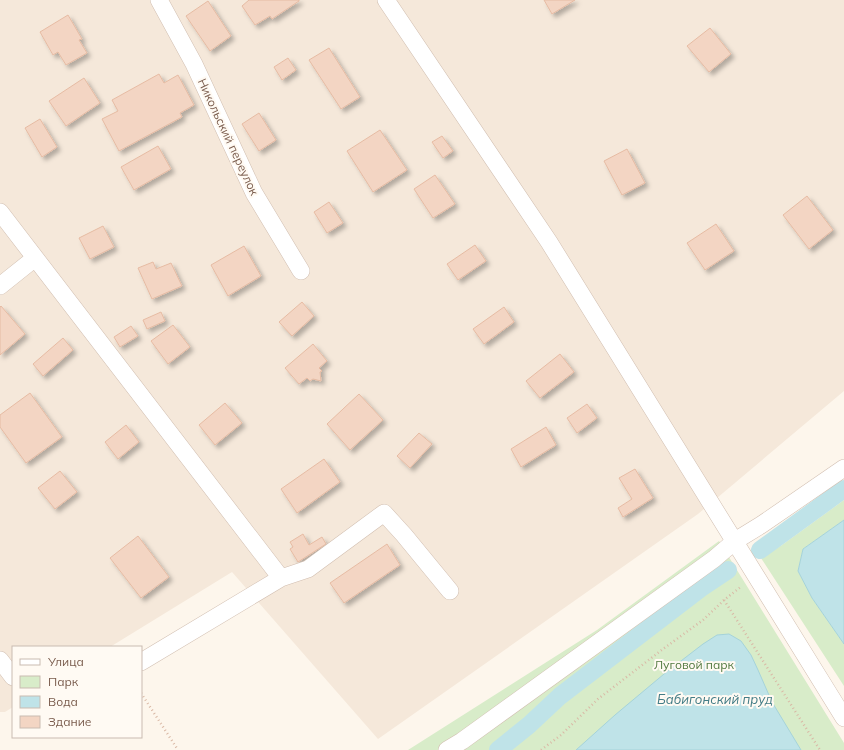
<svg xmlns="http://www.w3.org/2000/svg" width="844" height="750" font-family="Mulish,sans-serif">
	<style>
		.residential { fill: #f5e8da }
		.green { fill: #d8ecc9 }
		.water { fill: #bfe3e8; stroke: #a5d3da }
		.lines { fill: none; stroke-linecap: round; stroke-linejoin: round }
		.canal { stroke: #bfe3e8; stroke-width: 18 }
		.building { fill: #f3d5c3; stroke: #e6bba3; filter: url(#shadow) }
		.minor-casing { stroke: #d1beb0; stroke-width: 18 }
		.path { stroke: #d9b8a5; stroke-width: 2.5; stroke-dasharray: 1 3; stroke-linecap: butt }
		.minor { stroke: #fff; stroke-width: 17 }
		.labels { text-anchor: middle; stroke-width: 4; stroke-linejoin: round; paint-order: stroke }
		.street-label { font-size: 12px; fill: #7a5c4d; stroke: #fffaf3 }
		.park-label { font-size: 12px; fill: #537a41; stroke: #fffaf3 }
		.water-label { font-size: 13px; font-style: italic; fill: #437c86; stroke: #fffaf3 }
	</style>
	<defs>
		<filter id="shadow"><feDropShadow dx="3.5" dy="3.5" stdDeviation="2" flood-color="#0004"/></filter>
	</defs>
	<rect width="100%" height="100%" fill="#fdf6ec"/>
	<path class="residential" d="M0,0H844V391L698,514L378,739L232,572L110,647H13V707L5,712H0Z"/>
	<path class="green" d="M844,500V520L803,549L798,571L812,598L844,644V686L761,558L782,545Z
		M719,541L844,743V750H408L597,630Z"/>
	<path class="water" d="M844,520V644L812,598L798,571L803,549Z
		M729,634L741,641L751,655L758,670L772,702L801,750H576L615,715L664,674L703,644L717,635Z"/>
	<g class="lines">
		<path class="canal" d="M760,550L844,489
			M498,750L529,725L560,696L701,588L728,570"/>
	</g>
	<path class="building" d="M249,0H299V1L272,19L270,16L255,25L242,6Z
		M544,0H575L552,14Z
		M208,1L231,36L210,51L186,16Z
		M68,15L82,39L79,40L87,53L66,65L58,52L53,55L40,32Z
		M710,28L731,54L709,72L687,46Z
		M329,48L360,97L341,109L309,60Z
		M288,58L296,70L282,80L274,67Z
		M159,74L164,83L178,75L194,105L180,113L182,117L119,151L102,119L118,111L112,100Z
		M84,78L100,103L66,126L49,101Z
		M259,113L276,140L259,151L242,124Z
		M40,119L57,147L42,157L25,128Z
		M380,130L407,170L373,192L347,151Z
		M442,136L453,151L443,158L432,142Z
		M158,146L171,169L134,190L121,167Z
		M627,149L645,183L622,195L604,161Z
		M435,175L455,204L433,218L414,189Z
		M807,196L833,230L809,249L783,215Z
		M329,202L343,223L327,233L314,212Z
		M716,224L734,251L705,270L687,243Z
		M103,226L114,247L90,259L79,238Z
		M475,245L486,261L458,280L447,264Z
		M244,246L261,276L228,296L211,265Z
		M153,262L156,269L171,263L182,286L152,299L138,268Z
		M302,302L314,316L292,336L279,322Z
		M1,306L25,334L0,355V307Z
		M504,307L514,322L484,344L473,329Z
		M161,312L165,321L147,329L143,320Z
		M173,325L190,347L168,364L151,341Z
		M131,326L138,336L120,347L114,337Z
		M63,338L73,350L43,376L33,364Z
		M313,344L327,361L319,368L322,371L320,372L321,381L313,379L310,381L307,378L299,384L285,368Z
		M560,354L574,372L540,398L526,381Z
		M30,393L62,437L26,463L0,427V415Z
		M359,394L383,420L350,450L327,424Z
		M225,403L242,423L215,445L199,425Z
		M587,404L597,418L577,433L567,418Z
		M126,425L139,442L118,459L105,442Z
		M546,427L556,445L521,467L511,449Z
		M419,433L432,444L410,468L397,456Z
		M324,459L340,482L297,513L281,489Z
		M635,469L653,498L623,517L618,508L632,499L619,478Z
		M60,471L77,492L55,509L38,488Z
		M303,534L309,545L322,537L326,544L298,562L290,549L293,547L290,542Z
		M138,536L169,577L141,598L110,558Z
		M387,544L400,565L344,603L330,583Z"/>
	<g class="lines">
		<g class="minor-casing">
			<path id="minor" d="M159,0L194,64L254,193L301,271
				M386,0L549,242L844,718
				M0,212L281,578
				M0,286L35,258
				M0,660L13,677
				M141,662L281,578L308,569L384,513L404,535L450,591
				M447,750L462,741L714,559L735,541L761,525L844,468"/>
		</g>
		<path class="path" d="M724,600L820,750
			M141,693L178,750
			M541,750L561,735L598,699L663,649L703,620L724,600L742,586"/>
		<use href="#minor" class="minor"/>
	</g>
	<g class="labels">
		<g class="street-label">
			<text transform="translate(228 137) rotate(65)" y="4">Никольский переулок</text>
		</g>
		<g class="park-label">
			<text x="694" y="669">Луговой парк</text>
		</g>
		<g class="water-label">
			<text x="715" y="704">Бабигонский пруд</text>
		</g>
	</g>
	<rect x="12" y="646" width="130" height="92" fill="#fffaf3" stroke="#cabbb1"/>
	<rect x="20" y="659" width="20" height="6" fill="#ffffff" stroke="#cabbb1"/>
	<text x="48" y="666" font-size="12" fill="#7a5c4d">Улица</text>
	<rect x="20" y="676" width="20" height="12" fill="#d8ecc9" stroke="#cabbb1"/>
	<text x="48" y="686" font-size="12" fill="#7a5c4d">Парк</text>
	<rect x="20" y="696" width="20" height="12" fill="#bfe3e8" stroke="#cabbb1"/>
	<text x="48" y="706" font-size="12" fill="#7a5c4d">Вода</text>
	<rect x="20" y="716" width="20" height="12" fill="#f3d5c3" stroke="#cabbb1"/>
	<text x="48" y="726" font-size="12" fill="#7a5c4d">Здание</text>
</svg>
